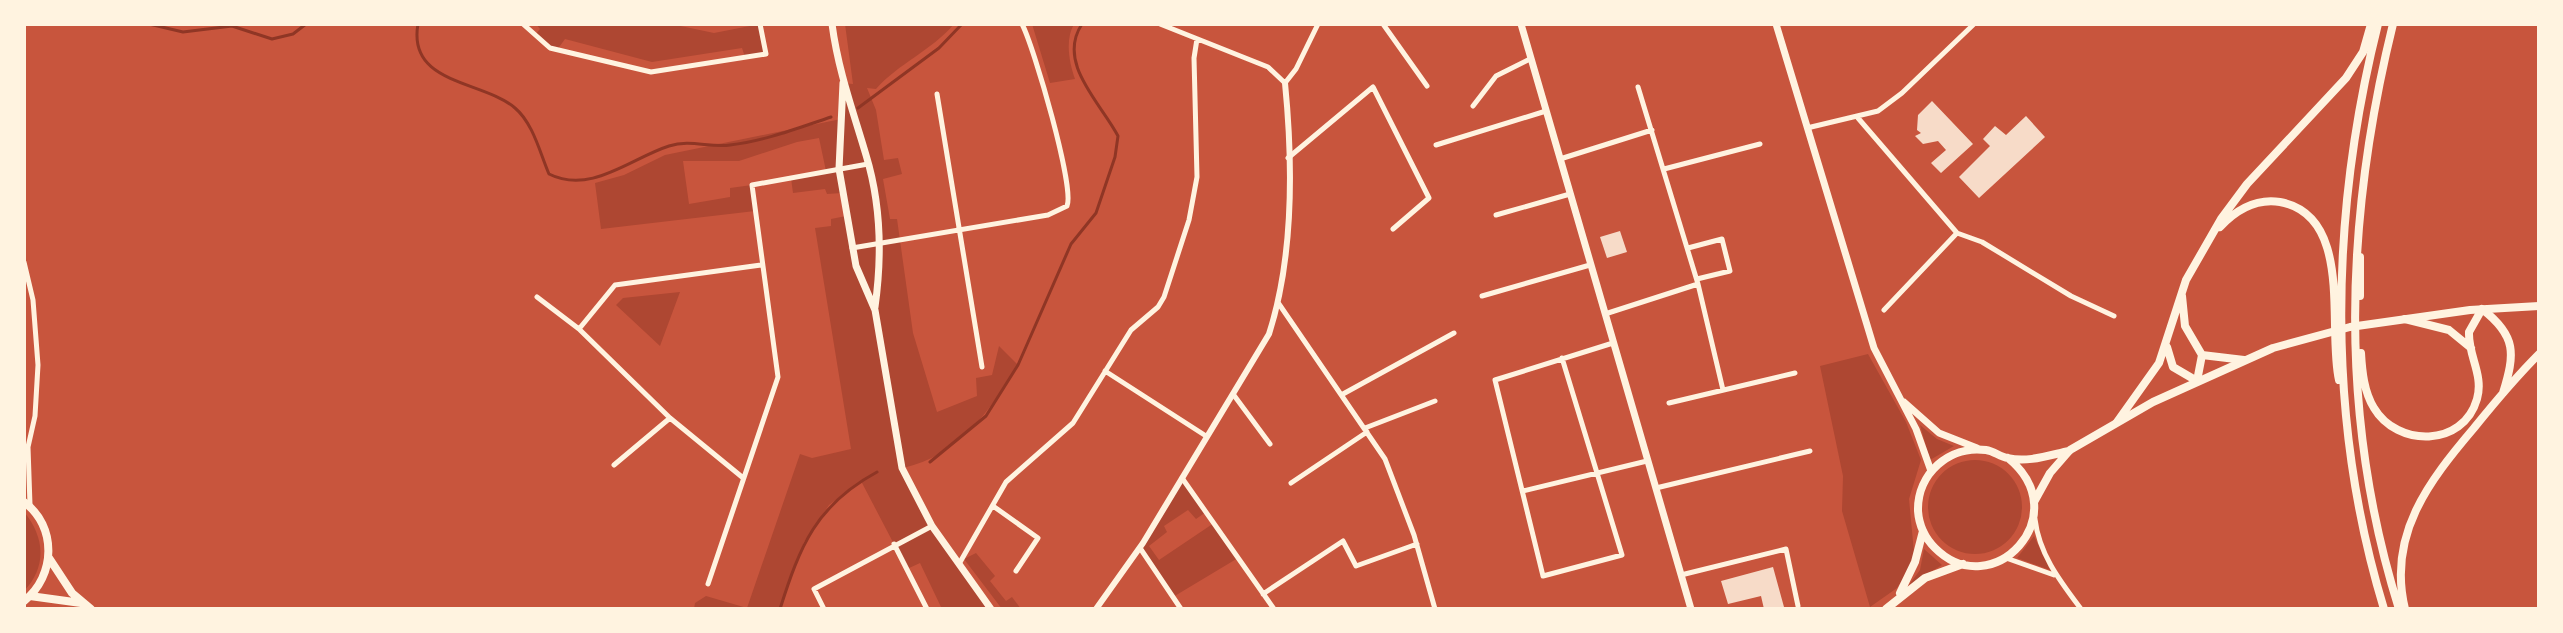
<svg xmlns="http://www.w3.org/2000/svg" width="2563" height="633" font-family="Spectral,serif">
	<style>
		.green { fill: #ae4732 }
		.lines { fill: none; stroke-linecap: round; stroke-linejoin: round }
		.stream { stroke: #8f3625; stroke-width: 3 }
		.building { fill: #f7dbc8 }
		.minor { stroke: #fff3e0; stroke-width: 5 }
		.tertiary { stroke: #fff3e0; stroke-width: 6 }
		.secondary { stroke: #fff3e0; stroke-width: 7 }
		.primary { stroke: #fff3e0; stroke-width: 8 }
		.trunk { stroke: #fff3e0; stroke-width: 8 }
	</style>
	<rect width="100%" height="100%" fill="#c8553d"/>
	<path class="green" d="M536,24H671L714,33L760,24L766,54L745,57L742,48L652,62L565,39L557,50L535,35L540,29Z
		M845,24H954C931,51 899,63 876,89L867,88L876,110L884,160L898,158L902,174L883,179L890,219H897L913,333L937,412L977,396L976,378L992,375L999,346L1018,365C990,411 958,456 903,468L915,499L991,609H942L920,563L907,569L861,481L829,505L804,542L780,609H694L695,603L706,596L747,608L800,454L812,458L851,449L815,228L831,226V219L846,216L842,193L827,194L825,189L793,193L791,178L826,171L819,138L797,142L739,161H683L689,204L730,197V188L752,185L755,211L601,229L595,183L624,175L665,155L841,119L843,83L853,84Z
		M1032,24H1074C1065,40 1069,62 1075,79L1050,83Z
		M680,292L660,346L616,305L623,298Z
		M1868,354L1906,422L1921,460L1909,499L1914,552L1908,570L1897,588L1870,607L1842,511L1843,476L1820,366Z
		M1920,425L1937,439L1954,446L1930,460Z
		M1928 507a47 47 0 1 1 94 0a47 47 0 1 1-94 0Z
		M1182,478L1206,512L1196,519L1188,510L1164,526L1167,532L1149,546L1159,560L1214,523L1238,558L1173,597L1140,548Z
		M24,512C45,537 47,567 24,591Z
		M2034,536L2050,570L2017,558Z
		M1924,549L1942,565L1909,585L1920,570Z
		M976,553L995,576L990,581L1006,601L1012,597L1021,609H1002L964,559Z"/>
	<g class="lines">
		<path class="stream" d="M149,24L183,32L232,26L272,39L293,34L306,24
			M418,24C407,85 483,80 515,108C533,123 540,153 549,174C591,195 631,158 669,146C690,139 710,148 730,145C765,141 798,128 831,117
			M858,108L939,48L962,24
			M930,462L986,416L1018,365L1071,244L1096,213L1115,157L1118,136C1101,103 1056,63 1082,24
			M780,609C800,546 816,505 877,472"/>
	</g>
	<path class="building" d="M1932,101L1973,144L1941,173L1931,163L1946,150L1938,141L1923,144L1915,136L1921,133L1917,130L1918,115Z
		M2026,116L2045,137L1979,198L1959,177L1990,146L1983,139L1995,126L2006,135Z
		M1620,231L1627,252L1607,258L1600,237Z
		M1773,567L1784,607L1764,609L1761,596L1728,604L1721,581Z"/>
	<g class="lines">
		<path class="minor" d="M523,24L550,48L651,72L766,54L760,24
			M1160,24L1268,67L1285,83L1296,69L1318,24
			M1383,24L1427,86
			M937,94L982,367
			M1473,106L1496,76L1530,59
			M1858,118L1957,233L1982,242L2071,296L2114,316
			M1807,128L1878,111L1902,93L1974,24
			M1436,145L1546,111
			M1288,158L1373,87L1429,198L1393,229
			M1560,159L1652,130
			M1664,169L1760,144
			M1496,215L1570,194
			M852,248L1048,215L1067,206C1075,188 1034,47 1022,24
			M1688,248L1722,239L1730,271L1697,279
			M24,262L33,300L38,365L35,416L28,447L30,505
			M1698,284L1723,390
			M1482,296L1590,265
			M537,297L579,329
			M1279,304L1385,459L1414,535L1435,609
			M1884,310L1957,233
			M1605,314L1698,284L1638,87
			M1562,358L1622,555L1543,576L1495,380L1613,343
			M1105,371L1206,436
			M1233,394L1270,444
			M1343,394L1454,333
			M1669,403L1795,373
			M1365,428L1435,401
			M614,465L670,418
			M742,477L670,418L579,329L615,285L761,265
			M1182,478L1274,609
			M1291,483L1367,432
			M1656,488L1810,451
			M1523,491L1647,461
			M993,506L1038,538L1016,571
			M2035,519C2039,554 2060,581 2081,609
			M894,544L927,609
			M1140,548L1181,609
			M2006,558L2054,575
			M959,564L1006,482L1073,423L1131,330L1158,307L1164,297L1189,220L1197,177L1194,58L1197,39
			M1681,575L1786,549L1798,606
			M708,584L778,377L752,185L868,164
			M1263,594L1343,541L1356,566L1417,544
			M824,609L814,589L932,526"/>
		<path class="tertiary" d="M1096,609L1143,543L1269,334C1294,256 1293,164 1285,83"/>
		<path class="secondary" d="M832,24C838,70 853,111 866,155C881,204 882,257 875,307
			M1521,24L1691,609
			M1776,24L1874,348L1916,429L1931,471
			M843,83L839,169L856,266L875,310L902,468L932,526L991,609
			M1904,402L1939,433L1977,448"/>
		<path class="primary" d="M2008,458C2078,515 1992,605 1935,548C1925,538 1919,525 1918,511C1917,474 1949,445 1986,450C1994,451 2000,457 2008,458C2027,463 2050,455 2069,451
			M24,502C57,526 56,576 24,601
			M2034,502L2050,473L2070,450L2153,402L2273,348L2350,327L2470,310L2539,306
			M49,558L72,593L91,609
			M1900,593L1915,562L1923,531
			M30,596L81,603
			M1886,609L1925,578L1963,564"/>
		<path class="trunk" d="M2378,24C2330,215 2326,419 2384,609
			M2393,24C2345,219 2338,415 2399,609
			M2220,227C2236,210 2255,198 2280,202C2354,216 2327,328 2339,380
			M2182,296L2185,326L2202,355L2244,360
			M2360,296V257
			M2405,319L2449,330L2471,348
			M2167,347L2173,367L2197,381L2202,355
			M2361,353C2362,371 2364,392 2374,408C2397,447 2463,448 2477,399C2484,375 2468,356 2469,332L2482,309C2517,336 2515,354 2503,393
			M2117,422L2159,363L2186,280L2221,219L2247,184L2346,78L2363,52L2371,24
			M2405,609C2387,535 2429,481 2474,428C2495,402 2516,377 2539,354"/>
	</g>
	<rect width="2563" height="633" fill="none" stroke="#fff3e0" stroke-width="52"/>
</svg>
